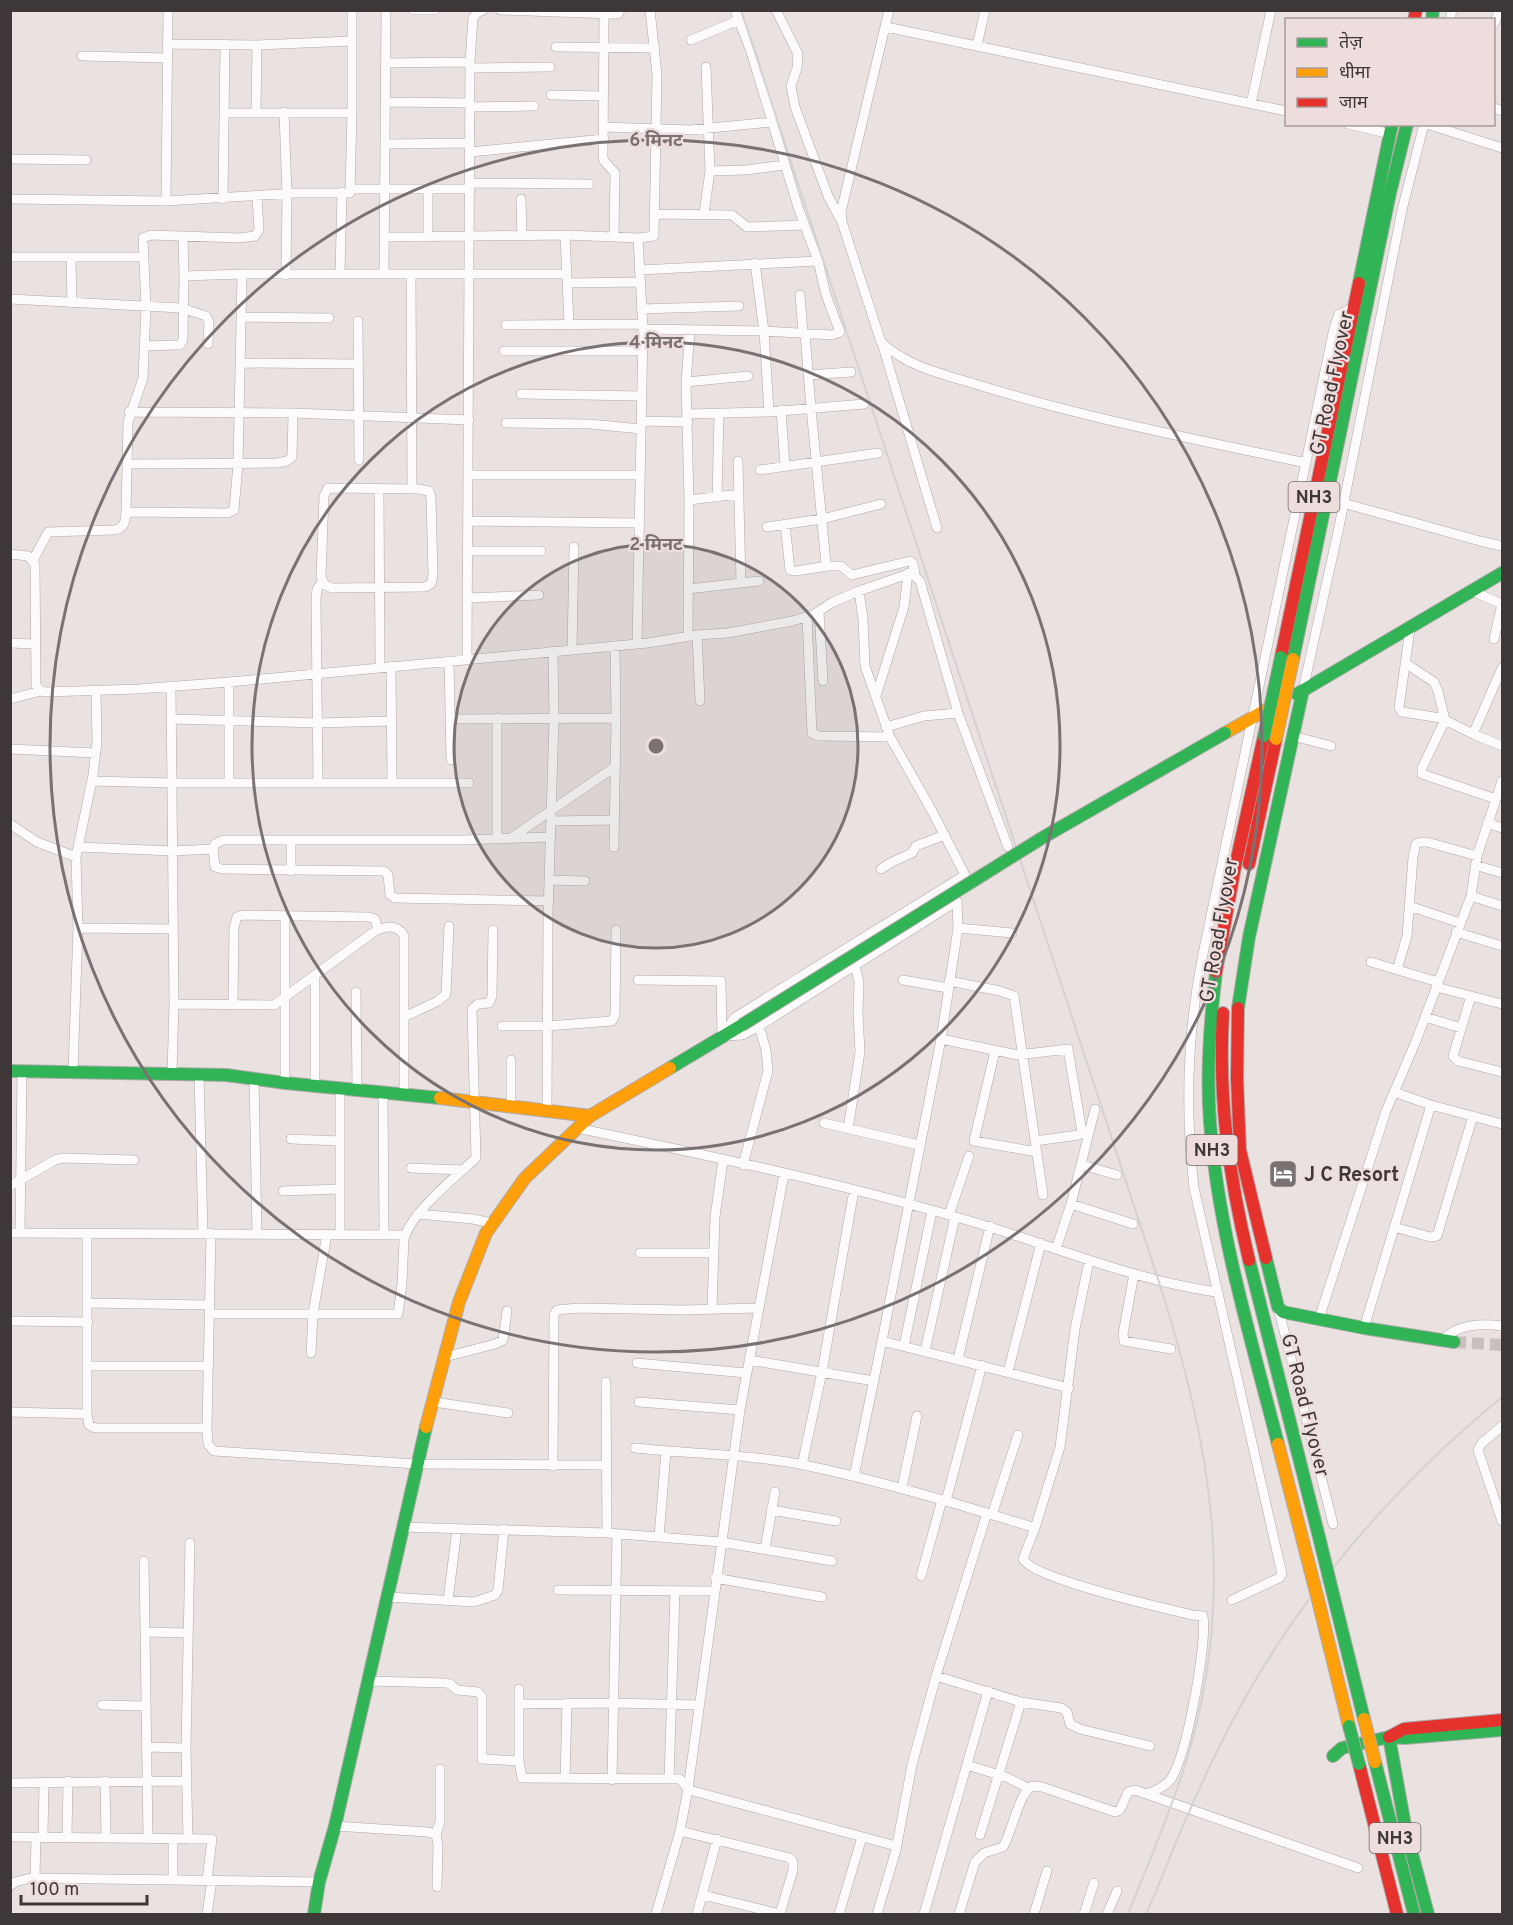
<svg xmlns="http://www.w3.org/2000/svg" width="1513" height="1925" font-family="Overpass,'Noto Sans Devanagari',sans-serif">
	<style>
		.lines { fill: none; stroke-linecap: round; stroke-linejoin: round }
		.secondary-tunnel { stroke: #c8bfbf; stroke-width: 12; stroke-dasharray: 12 6; stroke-linecap: butt }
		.street-casing { stroke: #b0a9a9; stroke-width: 10 }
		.fast-casing { stroke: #b0a9a9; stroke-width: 14 }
		.slow-casing { stroke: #b0a9a9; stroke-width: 14 }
		.jam-casing { stroke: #b0a9a9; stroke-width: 14 }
		.street { stroke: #fcfafa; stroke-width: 9 }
		.fast { stroke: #30b455; stroke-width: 12 }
		.slow { stroke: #ff9f0a; stroke-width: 12 }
		.jam { stroke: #e5322d; stroke-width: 12 }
		.rail { stroke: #d4d2d2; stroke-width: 2 }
		.fast-bridge-casing { stroke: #b0a9a9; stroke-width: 14; stroke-linecap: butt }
		.slow-bridge-casing { stroke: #b0a9a9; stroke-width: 14; stroke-linecap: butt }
		.fast-bridge { stroke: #30b455; stroke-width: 12 }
		.slow-bridge { stroke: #ff9f0a; stroke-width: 12 }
		.ring { fill: none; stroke: #7a7272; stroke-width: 3 }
		.labels { text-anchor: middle; stroke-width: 4.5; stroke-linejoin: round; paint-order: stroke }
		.shield { fill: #edd; stroke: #736969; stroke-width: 1.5 }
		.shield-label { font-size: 18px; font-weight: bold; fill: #3e3737 }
		.street-label { font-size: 20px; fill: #3e3737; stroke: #edd }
		.poi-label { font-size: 20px; font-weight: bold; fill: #3e3737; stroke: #edd; text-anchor: start }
		.centre { fill: #7a7272; stroke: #edd; stroke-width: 3 }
		.ring-label { font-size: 18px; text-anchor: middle; font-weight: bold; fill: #7a7272; stroke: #edd; stroke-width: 4.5; stroke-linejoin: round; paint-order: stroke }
	</style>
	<rect width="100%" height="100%" fill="#eae1e1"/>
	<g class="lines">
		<path class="secondary-tunnel" d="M1454,1342L1502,1345"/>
		<g class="street-casing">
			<path id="street" d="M413,10H435
				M500,10L613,14H618L620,10
				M776,10L798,54L797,68L791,86L795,107L828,196L841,220
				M889,10L841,212L842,222L881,342C910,369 948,375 985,387C1090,419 1198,440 1306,463
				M604,14L603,157L604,161L615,173L614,236
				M1450,20L1452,10
				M1494,23L1500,10
				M886,27L1286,111
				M691,40L739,20
				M167,44L257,45L352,41
				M977,46L985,10
				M556,47L655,48
				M82,56L167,58
				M386,63L470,62
				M470,68L550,67
				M551,95L604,96
				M386,102L470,103
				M1251,104L1271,10
				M470,107L534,106
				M1494,108L1502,111
				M256,112L257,45
				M284,112L287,194L286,275
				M226,113H352
				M1348,124L1391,134
				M1427,124L1502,148
				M604,127L690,130L772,122
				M386,144L470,143
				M470,152L604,139
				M10,159L86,160
				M710,171L746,170L784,165
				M470,183L589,184
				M351,189H470
				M428,190V237
				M10,199L166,201L296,193H350L352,113V10
				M223,199L225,44
				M521,199L522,236
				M166,201L168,10
				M704,213L710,171L706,67
				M655,214L732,215L747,227L805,225
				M565,235L569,324
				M384,237L565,235L638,238L654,236L657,75L650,10
				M10,257H143
				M71,258L72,303
				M755,263L764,331L769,412
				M639,270L818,261
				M340,274L342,192
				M384,274L386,10
				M411,274L412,489
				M184,276L242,274H567
				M568,283L640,282
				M800,295L803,333
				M10,299L181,308L206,316L209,322L208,344
				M641,309L739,306
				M241,317L329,318
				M358,321L359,460
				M506,325L642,324
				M643,329L764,331L832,335L840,332L826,295L818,261L798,207L751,52L735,10
				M805,334L811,408L826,564L830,566H841L852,575L910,561L913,564L915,574
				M882,343L937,528
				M144,346L176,345H180L183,340L184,276L183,236
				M504,351H642
				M241,363L359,364
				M808,375L851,372
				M686,382L748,376
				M521,394L641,396
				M781,410L785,466
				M129,412L293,413L469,420
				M688,414L769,412L864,404
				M641,421L688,422
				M506,423L590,424L641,429
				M738,461L741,582
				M127,464L277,463L287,461L292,457L293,413
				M760,470L878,453
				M469,475H640
				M328,488L418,489L429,491L431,498L433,576L431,584L425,587L332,588L325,585L321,577L324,496Z
				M379,489L380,667
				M717,497L719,414
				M689,500L739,494
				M1343,503L1480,541L1502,546
				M126,512L228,513L234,510L238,464L242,274
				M469,521L640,523
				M785,524L790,570L796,571L828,566
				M767,527L822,519L881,504
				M468,551H541
				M10,554L28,556L35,564L36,685L41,691L46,692L139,689L229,682L648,643L697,635L728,633L792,621L813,615L833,602L859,591L911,573L920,581L958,713L1008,847
				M33,560L48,532L114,530C125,528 125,522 126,512L128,422L143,378L146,307L143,238L151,235L240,238L255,236L259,230L257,196
				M688,589L759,581
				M1472,591L1502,604
				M468,598L539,595
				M819,611L823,681
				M807,617L812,733L819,736L890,737
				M1410,629L1399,708L1402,712L1441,718L1473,734
				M697,635L700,701
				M688,636L689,500L686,382L690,330
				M1494,639L1502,604
				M10,643L35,644
				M637,644L643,329L638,238
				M572,650L574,547
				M467,659L470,62L473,18L477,13L483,10
				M449,661L451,760
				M1405,663L1434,682L1438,691L1445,720L1422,768V774L1496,799
				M391,666L392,783
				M1502,668L1473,734L1502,746
				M229,682V783
				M171,686L174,1004L172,1073
				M1303,690L1339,527L1402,210L1424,124
				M876,696L904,607L908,573
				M10,699L41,691
				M497,718V839
				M172,719L318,723L392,721
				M452,719L616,718
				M886,727L924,716L958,713
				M1293,736L1331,746
				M10,749L96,753
				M92,781L171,783H469
				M318,782L316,599L317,589L322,582
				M551,821L614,820
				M1487,823L1502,828
				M10,824L37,842L76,857
				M511,838L616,766
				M78,847L172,851L213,849
				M614,847L616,718L615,646
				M1475,865L1502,873
				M881,869L890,863L912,853L916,846L945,835
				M291,871V840
				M549,880L585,881
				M1471,896L1502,906
				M548,901L395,898L390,895L388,875L384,871L222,869L215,867L213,849L215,844L223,840H462L550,837
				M1409,906L1460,923
				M78,928L173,929
				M958,928L1012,933
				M1456,932L1502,946
				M1371,962L1438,982
				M1397,970L1407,936L1413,857L1416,844L1421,842H1427L1477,856
				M315,975V1086
				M638,980L721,981L722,1037
				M903,980L948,988
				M949,981L1000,991L1014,996L1043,1195
				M1436,987L1502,1004
				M356,992L357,1089
				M1471,996L1453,1056L1458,1061L1502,1072
				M174,1004L274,1005L371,934C381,927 397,922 404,936V1094
				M233,1005L234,927L237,917L242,915L368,917L375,919L378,930
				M404,1017L438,1001L446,994L449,926
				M1425,1017L1461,1028
				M502,1026H547L612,1021L615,1015L616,930
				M723,1036L734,1018L965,875L932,811L890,737L865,666L863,619L859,591
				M725,1036L742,1035L759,1026L957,901L958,928L941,1039L882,1341L854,1476
				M941,1039L1018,1055L1068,1049L1082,1132L1079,1135L1035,1141
				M995,1051L974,1141L1037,1152
				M73,1071L78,928L76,857L93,775L97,742L96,690
				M199,1075L203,1233
				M254,1078L257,1233
				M285,1083V917
				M340,1088V1234
				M383,1092L384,1235
				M1431,1105L1502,1124
				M511,1107V1060
				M547,1111L548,915L554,719L553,651
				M824,1123L919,1145
				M577,1128C706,1155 836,1182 963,1219C1047,1243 1128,1279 1216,1292
				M848,1129L860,1052L858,1013L859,982L855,966
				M291,1139L340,1141
				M743,1165L768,1071L766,1050L759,1026
				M1082,1165L1117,1175
				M411,1168L463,1170
				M10,1186L55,1160L62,1158L134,1160
				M283,1191L340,1189
				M1071,1204L1133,1224
				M418,1214L473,1219L492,1223
				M949,1215L969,1156
				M1394,1227L1430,1237L1437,1236L1473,1116
				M10,1233L405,1235
				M20,1233L22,1071
				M211,1233L207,1428L208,1444L214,1451L416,1464L605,1465
				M87,1235V1414L89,1425L95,1428H207
				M1056,1249L1071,1204L1095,1109
				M640,1253H714
				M1089,1261L1075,1329L1060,1447L1035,1528L1023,1559C1033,1579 1164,1608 1192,1615L1203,1616C1207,1645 1187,1754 1171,1779C1166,1787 1155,1790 1148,1794
				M1134,1274L1123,1334L1124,1341L1171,1349
				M88,1303L209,1305
				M1278,1307L1333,1524
				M712,1309L715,1217L723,1160
				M209,1314H398L402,1284L404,1239C411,1213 455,1177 476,1158L472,1011L473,1008L478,1004L489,1003L492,996L493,930
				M1319,1319L1386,1111L1416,1041L1471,896L1477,856L1502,781
				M10,1321L88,1322
				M1364,1328L1431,1105L1394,1092
				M1442,1340C1458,1324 1481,1323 1502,1326
				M882,1341L1069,1388
				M904,1346L932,1211
				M925,1351L955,1217
				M311,1353L313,1313L327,1234
				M445,1357L495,1344L503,1340L507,1311
				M958,1359L990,1226
				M749,1360L874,1381
				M637,1363L746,1373
				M88,1366H209
				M1008,1372L1041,1243
				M606,1382L607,1533
				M434,1402L508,1413
				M639,1402L740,1410
				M10,1412L87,1414
				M1502,1426L1482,1443L1478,1450L1502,1521
				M635,1448C691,1454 748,1454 804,1465C882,1481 959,1504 1035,1528
				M802,1465L822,1372L854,1190
				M553,1466L554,1315L557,1310L578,1308L683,1310L758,1308
				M902,1488L917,1416
				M946,1501L982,1365
				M771,1510L836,1521
				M992,1515L1018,1435
				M402,1527L607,1533L721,1542L832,1561
				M659,1537L666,1451
				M765,1549L775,1492
				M144,1561L148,1839
				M921,1576L942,1500
				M715,1578L822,1597
				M558,1590L714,1591
				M388,1597L474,1602L495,1595L498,1590L504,1529
				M448,1600L457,1529
				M1232,1600L1279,1578L1282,1574L1194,1188C1185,1109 1187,1032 1203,954L1334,328L1339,314L1354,308
				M145,1632L188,1633
				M936,1676L1021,1702L1061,1708L1067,1712L1070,1724L1080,1729L1150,1746
				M369,1681L446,1683L450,1684L457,1690L478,1692L482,1697V1759L519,1761
				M519,1689V1761L522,1778L680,1779L688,1789L693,1791L896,1846
				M519,1704L614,1703L699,1705
				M102,1705L146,1706
				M146,1747L186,1748
				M967,1765L1006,1777L1028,1788
				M565,1779L567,1703
				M669,1779L675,1592
				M612,1780L617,1535
				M105,1781L106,1838
				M10,1783L187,1781
				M335,1826L427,1832L436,1834L438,1845L437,1887
				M680,1831L790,1858L793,1862V1870L780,1914L703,1895
				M436,1834L440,1822V1769
				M980,1835L1021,1702
				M10,1837L212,1839L207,1880
				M43,1837L44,1782
				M67,1838L68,1781
				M188,1839L186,1748L190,1543
				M173,1840V1880
				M35,1878L36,1837
				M10,1886L15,1882L31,1878L319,1882
				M207,1914L212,1880
				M656,1914L680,1831L688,1789L740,1410L784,1174
				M697,1914L717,1839
				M839,1914L862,1837
				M877,1914L896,1850L912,1765L936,1676L987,1513
				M924,1914L988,1691
				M959,1914L975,1862L984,1853L1003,1847C1012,1832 1019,1793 1032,1786L1042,1787L1115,1812L1120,1810L1128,1792L1135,1790L1358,1868
				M1034,1914L1047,1871
				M1084,1914L1094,1883
				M1107,1914L1117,1891"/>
		</g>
		<g class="fast-casing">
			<path id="fast" d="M1432,20L1433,10
				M1359,283L1392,124
				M1293,659L1390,193L1407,124
				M1297,694L1502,573
				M1216,972C1210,1022 1206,1072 1210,1122C1218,1232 1251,1338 1278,1444
				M1238,1008L1249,937L1303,690
				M670,1068L742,1025
				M10,1071L226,1075L285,1083L440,1098
				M1266,1258L1278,1307L1283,1312L1364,1328L1454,1342
				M1249,1260L1319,1537
				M1332,1590L1364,1719
				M1390,1737L1405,1738L1502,1730
				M1333,1756L1342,1748L1389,1737L1406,1831L1428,1914
				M1375,1762L1414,1914
				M314,1914L319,1882L335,1826L426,1427"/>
		</g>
		<g class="slow-casing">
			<path id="slow" d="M1225,733L1273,706
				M440,1098L590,1116
				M426,1427L459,1302L486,1233L525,1178L590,1116L670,1068
				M1278,1444L1307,1557
				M1317,1596L1349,1726"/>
		</g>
		<g class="jam-casing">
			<path id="jam" d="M1414,20L1416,10
				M1281,657L1359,283
				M1249,864L1276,739
				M1216,972L1235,867L1264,736
				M1238,1008L1237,1078L1240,1150L1266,1258
				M1223,1013C1218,1099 1229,1177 1249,1260
				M1389,1737L1404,1729L1502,1720
				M1359,1764L1397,1914"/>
		</g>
		<use href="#street" class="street"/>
		<use href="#fast" class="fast"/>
		<use href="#slow" class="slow"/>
		<use href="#jam" class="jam"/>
		<path class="rail" d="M741,10L1159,1282C1211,1446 1238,1593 1186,1762C1170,1814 1148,1864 1128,1914
			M1146,1914C1162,1880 1174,1844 1190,1810C1203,1779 1218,1749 1233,1720C1299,1595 1394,1486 1502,1397"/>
		<g class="fast-bridge-casing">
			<path id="fast-bridge" d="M1264,736L1281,657
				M742,1025L1042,838L1225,733
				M1319,1537L1332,1590
				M1349,1726L1359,1764"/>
		</g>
		<g class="slow-bridge-casing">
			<path id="slow-bridge" d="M1276,739L1293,659
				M1307,1557L1317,1596
				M1364,1719L1375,1762"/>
		</g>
		<use href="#fast-bridge" class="fast-bridge"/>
		<use href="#slow-bridge" class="slow-bridge"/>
	</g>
	<circle cx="656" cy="746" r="202" fill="#7a7272" fill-opacity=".12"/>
	<g class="ring">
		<circle cx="656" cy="746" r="202"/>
		<circle cx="656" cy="746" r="404"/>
		<circle cx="656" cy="746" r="606"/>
	</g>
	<defs>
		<g id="hotel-square" transform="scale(1.5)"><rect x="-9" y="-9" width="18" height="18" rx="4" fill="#7a7272" stroke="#edd"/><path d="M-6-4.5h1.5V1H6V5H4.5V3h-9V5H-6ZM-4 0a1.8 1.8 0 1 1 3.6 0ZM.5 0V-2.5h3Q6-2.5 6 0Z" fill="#fff"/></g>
	</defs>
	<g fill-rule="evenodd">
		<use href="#hotel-square" x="1283" y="1174"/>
	</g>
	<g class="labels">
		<g class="shield">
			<rect x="1288.5" y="482" width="51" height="30" rx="4.5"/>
			<rect x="1186.5" y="1135" width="51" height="30" rx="4.5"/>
			<rect x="1369.5" y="1823" width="51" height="30" rx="4.5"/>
		</g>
		<g class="shield-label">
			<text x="1314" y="503">NH3</text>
			<text x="1212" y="1156">NH3</text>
			<text x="1395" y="1844">NH3</text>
		</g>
		<g class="street-label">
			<text transform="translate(1331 383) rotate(-78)" y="7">GT Road Flyover</text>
			<text transform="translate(1218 930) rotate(-80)" y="7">GT Road Flyover</text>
			<text transform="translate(1306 1405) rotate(76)" y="7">GT Road Flyover</text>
		</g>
		<g class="poi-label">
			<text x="1304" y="1181">J C Resort</text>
		</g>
	</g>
	<circle cx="656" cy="746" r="9" class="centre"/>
	<g class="ring-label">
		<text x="656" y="146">6 मिनट</text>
		<text x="656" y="348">4 मिनट</text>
		<text x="656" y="550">2 मिनट</text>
	</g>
	<rect width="1513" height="1925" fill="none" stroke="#3e3737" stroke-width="24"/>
	<rect x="1285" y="18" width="210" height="108" fill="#eedddd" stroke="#a89b9b" stroke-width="1.5"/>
	<rect x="1297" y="38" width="30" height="9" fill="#30b455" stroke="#a89b9b" stroke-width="1.5"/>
	<text x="1339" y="48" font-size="18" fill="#3e3737">तेज़</text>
	<rect x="1297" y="68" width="30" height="9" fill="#ff9f0a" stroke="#a89b9b" stroke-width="1.5"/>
	<text x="1339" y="78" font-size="18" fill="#3e3737">धीमा</text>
	<rect x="1297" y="98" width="30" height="9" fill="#e5322d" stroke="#a89b9b" stroke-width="1.5"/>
	<text x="1339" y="108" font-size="18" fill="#3e3737">जाम</text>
	<path d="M21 1895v9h126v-9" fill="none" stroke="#3e3737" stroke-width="3"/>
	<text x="30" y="1895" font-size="18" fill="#3e3737" stroke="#eedddd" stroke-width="4.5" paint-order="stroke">100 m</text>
</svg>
